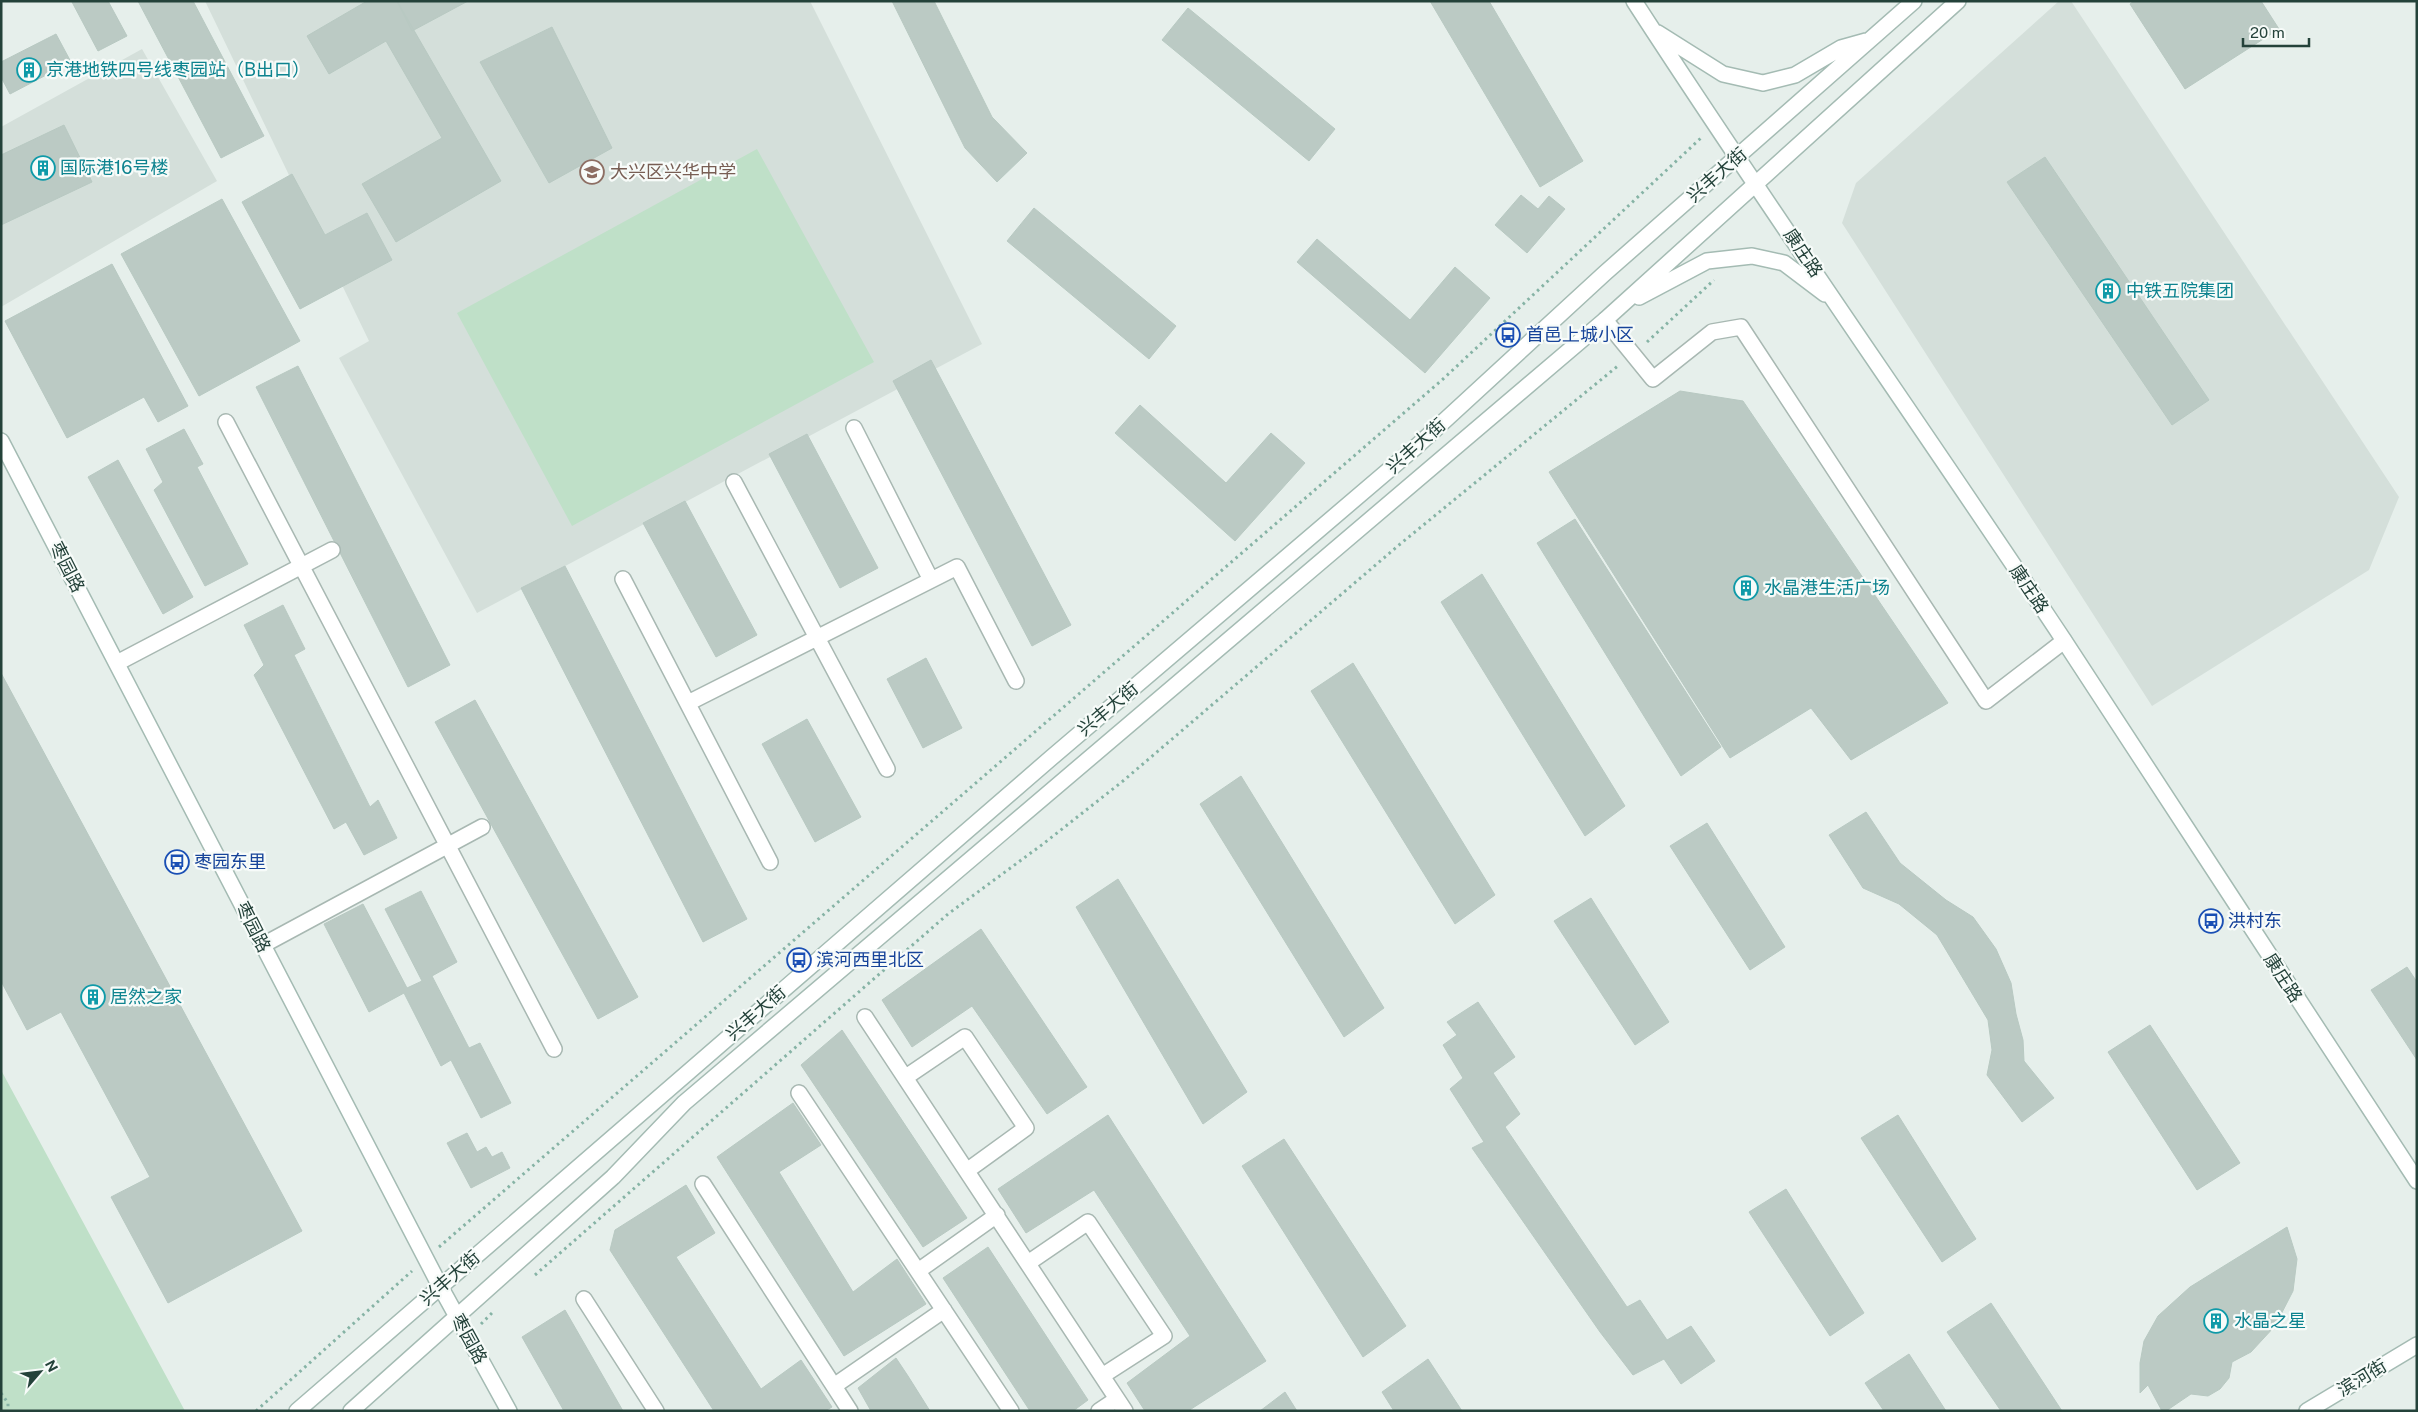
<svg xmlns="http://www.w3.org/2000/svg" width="2418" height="1412" font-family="'Public Sans','Noto Sans SC',sans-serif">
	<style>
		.built { fill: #d4dfda }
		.green { fill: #bfe0c8 }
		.building { fill: #bbcac4; stroke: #b8c9c2 }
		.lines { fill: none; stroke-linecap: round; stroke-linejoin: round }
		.street-casing { stroke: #a8b8b2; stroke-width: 18 }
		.secondary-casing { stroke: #a4bbb3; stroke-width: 18 }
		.path { stroke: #86b3a5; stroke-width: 3; stroke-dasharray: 2.5 4; stroke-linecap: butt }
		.street { stroke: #fff; stroke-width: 15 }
		.secondary { stroke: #fff; stroke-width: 15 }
		.labels { text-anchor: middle; stroke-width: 4.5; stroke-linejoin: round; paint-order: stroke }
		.culture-label { font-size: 18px; fill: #0d838f; stroke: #f7fbf9; text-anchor: start }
		.education-label { font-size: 18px; fill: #785e54; stroke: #f7fbf9; text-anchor: start }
		.street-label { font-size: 18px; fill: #24423a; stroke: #f7fbf9 }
		.transit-label { font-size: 18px; fill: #164399; stroke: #f7fbf9; text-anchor: start }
	</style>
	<rect width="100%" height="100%" fill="#e6efeb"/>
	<path class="built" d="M205,1H810L982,344L477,613L339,358L369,341Z
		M2059,1H2071L2399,497L2369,570L2152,706L1842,223L1856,183Z
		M142,49L217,181L1,307V127Z"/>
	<path class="green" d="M757,149L874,362L572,526L457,313Z
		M1,1070L185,1411H1Z"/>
	<path class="building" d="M108,1L127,36L98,51L72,2Z
		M138,1H193L264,136L221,158Z
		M367,1H397L501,181L396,242L362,184L442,138L386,41L329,74L307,36Z
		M397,1H468L412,31Z
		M892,1H934L992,117L1027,153L997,182L965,148Z
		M1430,1H1489L1583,161L1540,187Z
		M2134,1H2261L2279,29L2185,89L2130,4Z
		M1188,8L1335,129L1309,161L1162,40Z
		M552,27L612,148L549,183L480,62Z
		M56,34L71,62L10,94L1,77V62Z
		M64,125L92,182L1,225V155Z
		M2045,157L2209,400L2172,425L2007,182Z
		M292,174L325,235L367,213L392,260L300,309L242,202Z
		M1521,195L1538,209L1549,196L1565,209L1527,253L1495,225Z
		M222,199L300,341L199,396L121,254Z
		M1034,208L1176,326L1149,359L1007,241Z
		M1317,239L1410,320L1455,267L1490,298L1425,373L1297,262Z
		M112,264L188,406L158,422L144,397L67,438L5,321Z
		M931,360L1071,625L1032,646L893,381Z
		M298,366L450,665L408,687L256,387Z
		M1680,391L1743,401L1948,703L1851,760L1811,708L1730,758L1549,472Z
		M1140,405L1226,483L1271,433L1305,463L1235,541L1115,433Z
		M184,429L203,464L197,467L248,564L205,586L154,490L163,482L146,449Z
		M807,434L878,568L840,588L769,454Z
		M118,460L193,597L163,614L88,477Z
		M685,501L757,635L716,657L643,523Z
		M1575,519L1721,747L1681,776L1537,543Z
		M565,566L747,919L703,942L521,588Z
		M1482,574L1625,806L1585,836L1441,602Z
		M283,605L305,649L294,655L370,807L378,800L397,838L364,855L346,822L334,829L254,675L264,665L244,625Z
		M926,658L962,728L923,748L887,679Z
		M1353,663L1495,895L1455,924L1311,691Z
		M1,673L302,1231L168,1303L111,1197L150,1177L61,1012L27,1030L1,981Z
		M475,700L638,997L598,1019L435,722Z
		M807,719L861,817L815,842L762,744Z
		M1241,776L1384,1008L1344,1037L1200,804Z
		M1866,812L1900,863L1946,900L1973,917L1996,949L2011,983L2016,1014L2023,1040L2024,1061L2054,1098L2022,1122L1987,1075L1992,1050L1988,1020L1937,935L1899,904L1863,888L1829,835Z
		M1707,823L1785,947L1750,970L1670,846Z
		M1118,879L1247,1092L1203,1124L1076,907Z
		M421,891L457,962L432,976L469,1048L480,1043L511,1103L481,1118L451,1060L441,1066L404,993L369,1012L324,924L363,904L407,988L422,981L385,909Z
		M1591,898L1669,1022L1635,1045L1554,921Z
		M981,929L1087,1087L1047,1114L972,1006L912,1047L882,1000Z
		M2407,967L2417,982V1060L2371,990Z
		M1478,1002L1515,1057L1493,1073L1520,1114L1505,1127L1627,1307L1640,1300L1667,1340L1691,1326L1715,1361L1681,1384L1664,1359L1633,1375L1600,1332L1472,1148L1484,1142L1450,1089L1463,1078L1443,1045L1457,1035L1447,1022Z
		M2150,1025L2240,1163L2197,1190L2108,1052Z
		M842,1030L967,1218L923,1247L801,1065Z
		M793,1103L821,1145L779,1172L853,1292L897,1259L926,1304L844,1356L717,1157Z
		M1108,1115L1266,1361L1188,1411H1145L1127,1383L1190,1336L1094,1190L1026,1233L998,1189Z
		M1898,1115L1976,1239L1942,1262L1861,1138Z
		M467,1133L477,1152L486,1147L492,1157L502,1152L510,1168L471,1188L447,1143Z
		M1284,1139L1406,1326L1363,1357L1242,1166Z
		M686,1185L715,1233L676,1257L761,1389L801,1360L832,1407L825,1411H714L610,1250L615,1230Z
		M1786,1189L1864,1313L1830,1336L1749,1212Z
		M2287,1227L2297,1259L2293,1291L2275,1326L2251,1352L2232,1362L2229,1378L2220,1389L2208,1396L2191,1394L2166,1411H2162L2148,1385L2140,1393V1363L2144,1341L2158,1316L2190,1287Z
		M988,1247L1088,1400L1073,1411H1030L943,1278Z
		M1991,1303L2062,1411H2001L1947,1332Z
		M565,1310L623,1411H564L522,1337Z
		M1909,1354L1946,1411H1884L1865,1383Z
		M896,1358L908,1376L930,1411H871L858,1388Z
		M1428,1359L1462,1411H1394L1382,1392Z
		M1285,1392L1297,1411H1260Z"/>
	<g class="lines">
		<g class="street-casing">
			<path id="street" d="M1605,320L1653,379L1712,332L1741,327L1986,701L2064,641
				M226,422L554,1049
				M854,428L931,580
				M734,482L887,769
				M623,579L770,862
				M117,663L332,550
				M688,703L957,567L1016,681
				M263,945L482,827
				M865,1017L1125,1411
				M906,1077L965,1037L1026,1128L968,1170
				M799,1093L1011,1411
				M703,1184L850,1411
				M1028,1263L1088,1222L1164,1336L1102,1376
				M918,1271L997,1215
				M584,1299L656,1411
				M834,1386L944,1310
				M1099,1411L1117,1399"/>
		</g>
		<g class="secondary-casing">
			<path id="secondary" d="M1634,1C1773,216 1921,425 2063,639C2182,819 2298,1001 2417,1181
				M1658,33L1723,74L1763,83L1795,75L1841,48L1866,41
				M1639,297L1707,261L1752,256L1784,263L1825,294
				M1,441L440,1286L509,1411
				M297,1411L1051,758L1417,446L1605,273L1914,1
				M351,1411L613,1177L684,1103L1605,320L1958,1
				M2307,1411L2417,1345"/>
		</g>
		<path class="path" d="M1647,342L1714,280
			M439,1247L1442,380L1702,137
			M535,1275L948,914L1043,844L1123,781L1399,545L1619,365
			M481,1324L493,1312
			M1,1393L8,1403V1411
			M256,1411L412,1271"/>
		<use href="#street" class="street"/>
		<use href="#secondary" class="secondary"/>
	</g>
	<defs>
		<g id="building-ring" transform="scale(1.25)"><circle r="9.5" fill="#f7fbf9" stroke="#0f9aa8" stroke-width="1.5"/><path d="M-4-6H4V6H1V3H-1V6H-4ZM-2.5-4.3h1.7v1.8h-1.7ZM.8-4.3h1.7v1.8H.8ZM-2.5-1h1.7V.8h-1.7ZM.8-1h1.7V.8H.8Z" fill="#0f9aa8"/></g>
		<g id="school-ring" transform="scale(1.25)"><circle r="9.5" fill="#f7fbf9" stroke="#8d6e63" stroke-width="1.5"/><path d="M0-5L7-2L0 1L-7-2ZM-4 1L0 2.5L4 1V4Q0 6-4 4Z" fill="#8d6e63"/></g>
		<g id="bus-ring" transform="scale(1.25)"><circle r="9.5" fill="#f7fbf9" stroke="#1a4fb4" stroke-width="1.5"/><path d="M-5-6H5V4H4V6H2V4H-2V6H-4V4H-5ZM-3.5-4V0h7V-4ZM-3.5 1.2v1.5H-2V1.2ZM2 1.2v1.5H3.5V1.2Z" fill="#1a4fb4"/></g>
	</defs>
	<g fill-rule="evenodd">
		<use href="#building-ring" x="29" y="70"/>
		<use href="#building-ring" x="43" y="168"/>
		<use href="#school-ring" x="592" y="172"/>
		<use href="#building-ring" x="2108" y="291"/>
		<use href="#bus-ring" x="1508" y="335"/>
		<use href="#building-ring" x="1746" y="588"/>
		<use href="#bus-ring" x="177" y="862"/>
		<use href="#bus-ring" x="2211" y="921"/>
		<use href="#bus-ring" x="799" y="960"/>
		<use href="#building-ring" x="93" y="997"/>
		<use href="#building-ring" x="2216" y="1321"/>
	</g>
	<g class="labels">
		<g class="culture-label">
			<text x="46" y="76">京港地铁四号线枣园站（B出口）</text>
			<text x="60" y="174">国际港16号楼</text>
			<text x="2126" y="297">中铁五院集团</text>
			<text x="1764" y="594">水晶港生活广场</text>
			<text x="110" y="1003">居然之家</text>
			<text x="2234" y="1327">水晶之星</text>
		</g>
		<g class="education-label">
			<text x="610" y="178">大兴区兴华中学</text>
		</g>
		<g class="street-label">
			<text transform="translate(1717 175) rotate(-41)" y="6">兴丰大街</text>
			<text transform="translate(1803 253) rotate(56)" y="6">康庄路</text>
			<text transform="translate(1416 446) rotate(-42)" y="6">兴丰大街</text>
			<text transform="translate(67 567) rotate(63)" y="6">枣园路</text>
			<text transform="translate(2029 589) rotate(56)" y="6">康庄路</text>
			<text transform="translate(1108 709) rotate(-40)" y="6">兴丰大街</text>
			<text transform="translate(253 927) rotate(63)" y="6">枣园路</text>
			<text transform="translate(2283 978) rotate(57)" y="6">康庄路</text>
			<text transform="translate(756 1013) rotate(-41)" y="6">兴丰大街</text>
			<text transform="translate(450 1278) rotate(-41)" y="6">兴丰大街</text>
			<text transform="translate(469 1339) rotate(61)" y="6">枣园路</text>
			<text transform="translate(2362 1378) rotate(-31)" y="6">滨河街</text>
		</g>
		<g class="transit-label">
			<text x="1526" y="341">首邑上城小区</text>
			<text x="194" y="868">枣园东里</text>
			<text x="2228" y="927">洪村东</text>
			<text x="816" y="966">滨河西里北区</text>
		</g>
	</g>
	<rect width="2418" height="1412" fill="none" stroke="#24423a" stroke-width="5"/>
	<g transform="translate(40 1372) rotate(62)" stroke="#f7fbf9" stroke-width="4" paint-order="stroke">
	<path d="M0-4L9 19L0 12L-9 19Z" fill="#24423a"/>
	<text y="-8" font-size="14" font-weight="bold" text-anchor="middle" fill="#24423a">N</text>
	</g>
	<path d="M2243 38v8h66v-8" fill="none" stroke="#24423a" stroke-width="2.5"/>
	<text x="2250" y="38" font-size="15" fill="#24423a" stroke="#f7fbf9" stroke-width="4" paint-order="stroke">20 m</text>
</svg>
